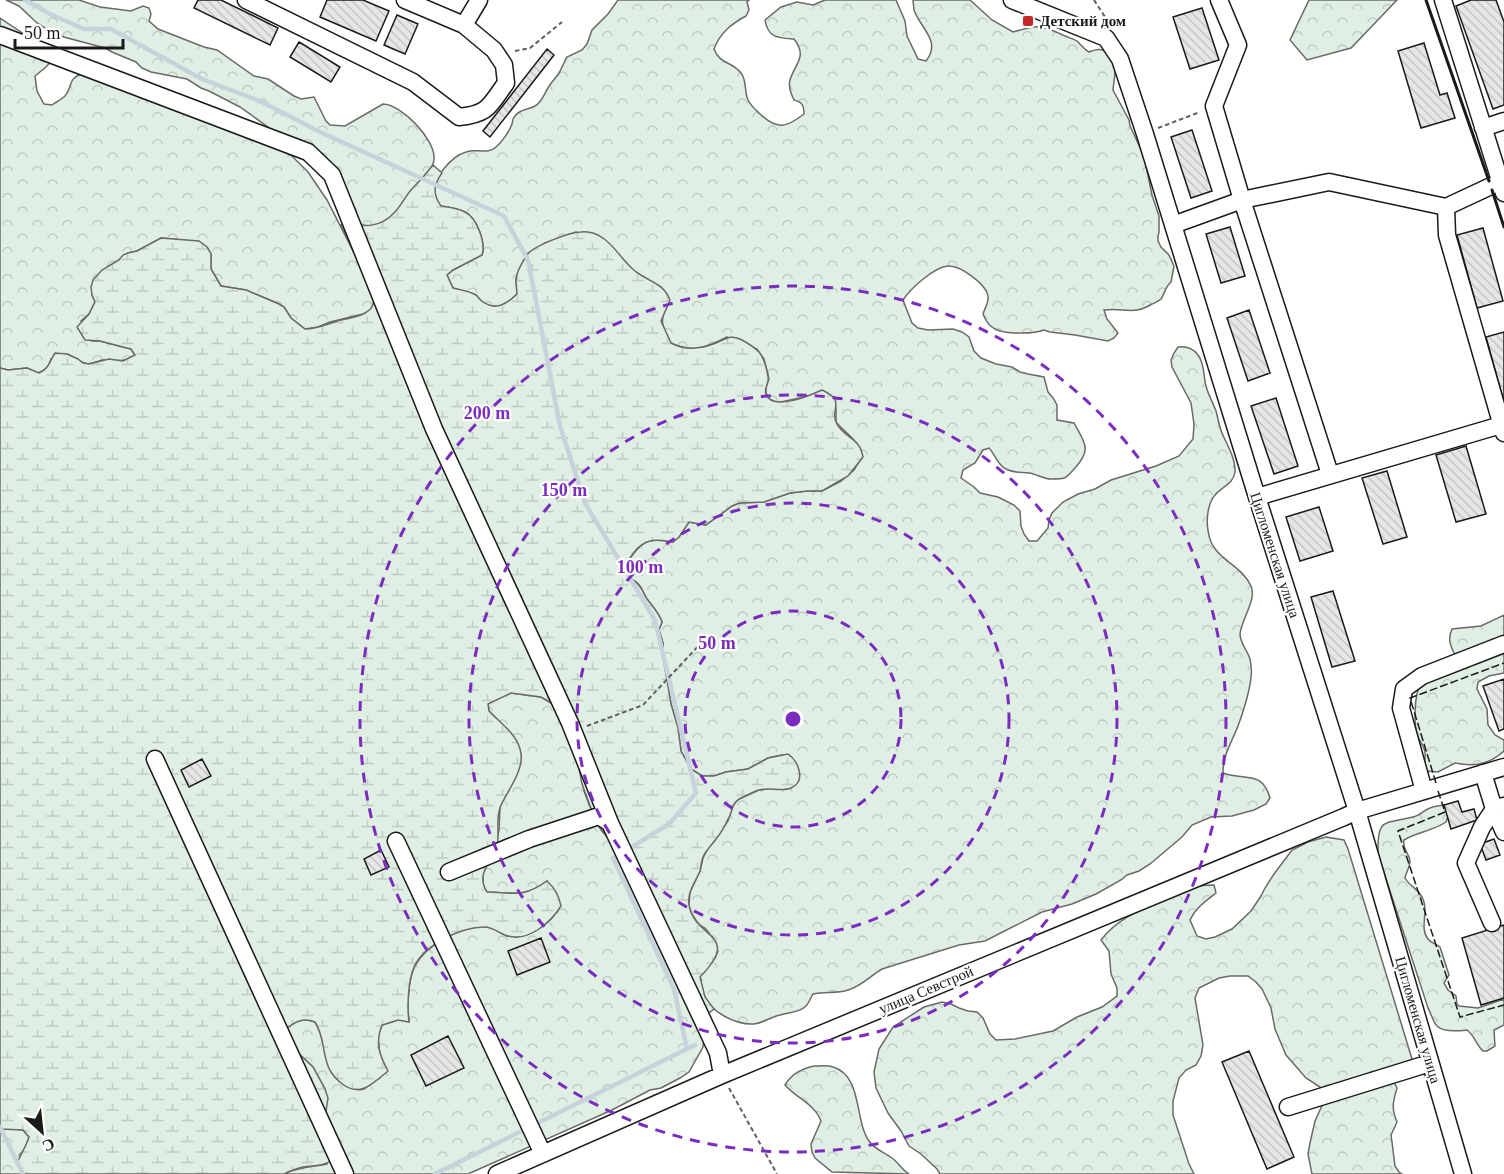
<svg xmlns="http://www.w3.org/2000/svg" width="1504" height="1174" font-family="Georgia,serif">
	<style>
		.forest { fill: url(#forest-crowns); stroke: #6a6a6a; stroke-width: 1.5 }
		.wetland { fill: url(#wetland-marsh); stroke: #6a6a6a; stroke-width: 1.5 }
		.lines { fill: none; stroke-linecap: round; stroke-linejoin: round }
		.stream { stroke: #c6d2dc; stroke-width: 4.5 }
		.building { fill: url(#building-back-hatch); stroke: #1a1a1a; stroke-width: 1.5 }
		.minor-casing { stroke: #1a1a1a; stroke-width: 19 }
		.path { stroke: #5f5f5f; stroke-width: 2; stroke-dasharray: 4.5 3; stroke-linecap: butt }
		.minor { stroke: #fff; stroke-width: 16 }
		.fence { stroke: #1a1a1a; stroke-width: 1.5; stroke-dasharray: 8 3; stroke-linecap: butt }
		.wall { stroke: #1a1a1a; stroke-width: 3 }
		.ring { fill: none; stroke: #7b2cbf; stroke-width: 3; stroke-dasharray: 10 8 }
		.poi-dot { fill: #c62828; stroke: #fff; stroke-width: 2 }
		.labels { text-anchor: middle; stroke-width: 4.5; stroke-linejoin: round; paint-order: stroke }
		.poi-label { font-size: 15px; font-weight: bold; fill: #1a1a1a; stroke: #fff; text-anchor: start }
		.street-label { font-size: 15px; fill: #1a1a1a; stroke: #fff }
		.centre { fill: #7b2cbf; stroke: #fff; stroke-width: 3 }
		.ring-label { font-size: 18px; text-anchor: middle; font-weight: bold; fill: #7b2cbf; stroke: #fff; stroke-width: 4.5; stroke-linejoin: round; paint-order: stroke }
	</style>
	<defs>
		<pattern id="forest-crowns" width="20" height="18" patternUnits="userSpaceOnUse" patternTransform="scale(1.5)"><rect width="20" height="18" fill="#e0efe3"/><path d="M2 6a3 3 0 1 1 6 0M12 15a3 3 0 1 1 6 0" fill="none" stroke="#c0ccc2"/></pattern>
		<pattern id="wetland-marsh" width="20" height="14" patternUnits="userSpaceOnUse" patternTransform="scale(1.5)"><rect width="20" height="14" fill="#e0efe3"/><path d="M1 5h8M5 5V1M11 12h8M15 12V8" fill="none" stroke="#c0ccc2"/></pattern>
		<pattern id="building-back-hatch" width="6" height="6" patternUnits="userSpaceOnUse" patternTransform="scale(1.5)"><rect width="6" height="6" fill="#e6e6e6"/><path d="M-1 5l2 2M0 0l6 6M5-1l2 2" fill="none" stroke="#c5c5c5"/></pattern>
	</defs>
	<rect width="100%" height="100%" fill="#fff"/>
	<path class="forest" d="M6,0H79L100,7L131,11L143,6L149,8L151,14L149,21L158,29L204,47L217,50L254,76L268,79L294,96L301,99L314,97L326,121L330,125L345,126L383,104C401,104 436,140 434,159C434,170 417,184 410,192C404,199 400,209 393,215C386,221 373,228 363,227C360,227 357,225 354,224L318,169L268,127L240,107L209,91L201,88L187,79L151,72L142,68L136,62L112,52L105,48L60,36L51,32L37,23L19,6Z
		M618,0H749L747,2L749,10L746,16C731,24 720,33 714,49C720,65 732,61 741,73C747,80 744,91 748,100C751,106 755,109 760,114C777,130 786,128 804,114C804,105 802,102 794,100C791,94 788,87 790,80C795,63 808,57 794,39C778,38 768,38 765,20L781,7L797,2L813,5L825,0H896L905,21L907,36L918,59L926,61C942,41 920,28 914,10C914,8 913,2 913,0H970L992,20L1013,32C1040,24 1041,25 1065,36C1069,38 1075,39 1078,42C1082,46 1084,49 1089,52C1105,45 1107,53 1116,65L1113,90L1129,120L1130,126L1144,156L1152,195L1159,216V232L1158,236V241L1161,247L1169,255L1174,266L1171,282C1165,287 1165,293 1161,299C1160,300 1153,304 1152,304C1133,316 1124,307 1104,310L1107,319L1118,333L1114,338L1108,341L1075,335L1050,332L1044,330C1034,334 1025,333 1014,333C999,332 989,330 983,314C985,308 989,302 988,296C986,284 960,265 948,266C934,267 910,289 903,300L912,323L918,328L928,330L953,329L962,332L969,337L974,351L981,358L996,364L1012,367L1020,372L1028,374L1044,377L1048,392L1053,398L1057,405V420L1074,423C1085,443 1092,449 1075,468C1065,479 1067,479 1051,479C1043,479 1037,474 1029,473C1021,472 1013,473 1006,469C997,465 995,454 989,448L983,450L975,463L963,470L961,478L974,487L980,493L998,497L1014,505L1020,511L1021,526L1024,534L1029,541H1037L1048,528L1049,520L1052,513L1063,502L1078,494L1095,489L1111,480L1156,466L1179,456L1193,439L1194,424L1191,403L1172,367L1171,360L1174,353L1178,347C1187,346 1193,348 1198,355C1205,364 1203,375 1206,386C1208,394 1213,403 1216,411C1218,418 1219,426 1222,433C1227,445 1236,459 1235,472C1233,485 1222,486 1215,495C1208,503 1206,519 1208,530C1211,560 1240,562 1251,586C1257,599 1242,618 1240,634C1240,643 1247,650 1250,659C1251,664 1252,671 1251,677C1250,690 1243,713 1238,726C1232,742 1223,754 1223,773C1246,781 1262,770 1270,798L1266,804L1254,810L1232,816L1211,817L1192,825L1182,837L1150,864L1139,871L1127,875L1121,880L1096,894L1072,904L1042,912L985,941L959,945L882,969C870,976 862,986 848,990C837,994 825,991 813,994C811,997 809,1003 806,1006C799,1013 789,1012 780,1015C771,1017 763,1023 754,1024C736,1025 710,1012 704,995C702,989 701,982 700,976L715,958L718,951L709,933L705,928L699,925L692,914L689,906L690,892L700,871L703,858L709,846L715,840L728,821L733,806L737,800L759,790L767,789L782,755L768,758L748,769L726,772L714,776H702L691,769L681,751L678,728L671,704L663,657V643L659,630L662,622C659,613 653,607 647,599C644,595 643,590 640,586C637,581 629,579 627,573C624,562 640,543 650,541C657,539 666,541 673,542L679,537L689,522L706,525L732,506L739,503L764,502L790,493L807,491H822L841,481L854,470L862,457C860,441 846,434 836,422V408L809,396L781,402H775L769,399L766,393V387L769,379L764,359L757,349L727,337C708,347 691,354 671,343C664,329 658,321 667,307L661,287L634,271L612,247L576,232L545,243L528,253L516,279L517,294C507,304 496,311 483,302C480,300 478,297 476,295C469,291 460,290 453,288L447,275L453,270L482,255C486,243 477,218 465,212C457,208 449,207 440,206C438,202 435,198 434,194C432,178 452,156 466,152C476,148 488,155 496,147C502,142 509,132 512,124C513,120 512,119 515,116C520,109 528,110 535,106C542,102 544,94 548,88C551,82 556,78 559,73C562,68 564,62 567,57L582,50L587,44L592,30L608,14Z
		M1309,0H1397L1351,48L1307,60L1290,40Z
		M0,18L33,40L55,57L46,67L35,76L37,91L44,104L52,105C56,102 62,99 65,96C74,85 66,80 83,73L285,152L292,156L308,172L327,200L370,284L374,299L373,306L369,311L363,314L330,322L318,327L305,329L291,318L284,307L279,304L246,290L221,286L211,269V254L207,247L193,241L161,238L137,251L128,253L119,260L107,267L92,295L95,302L89,314L81,321L92,341H100L131,349L135,355C120,365 117,358 103,360C96,361 90,366 84,363C78,361 73,356 67,354L51,359C49,367 46,370 38,373L27,368L8,370L0,368Z
		M1504,615V673L1489,676L1478,682L1477,689L1487,709L1488,725L1495,735L1504,740V751C1488,765 1474,767 1455,763L1438,772L1424,771C1423,765 1426,759 1425,752C1424,746 1419,741 1417,734C1414,724 1414,696 1420,686L1456,657C1451,647 1447,640 1452,629L1481,626Z
		M511,693L541,697L553,704L556,709L581,771L584,791L594,817L601,830L609,839L705,1028L703,1047L689,1072L680,1078L661,1088L650,1090L612,1110L468,1174H284C298,1167 312,1167 327,1164L325,1089L313,1067L295,1050L285,1030C294,1022 303,1017 315,1022C330,1045 319,1076 350,1087C354,1089 359,1091 364,1089C369,1086 374,1081 380,1078V1056L378,1036L382,1025L398,1020L409,1021C407,1007 408,979 415,966C426,945 462,925 486,927C494,927 501,932 507,936L540,928L553,917L547,881C523,898 515,893 487,892L483,886V870L494,853L499,830L500,807L516,775L521,756L519,747L511,734L489,711L488,703Z
		M1444,805L1448,809L1449,814L1446,822C1433,831 1417,832 1404,840C1402,850 1409,852 1410,861C1410,867 1406,872 1405,878C1410,887 1419,889 1423,899C1429,912 1419,928 1428,939C1431,943 1436,944 1440,947L1449,975L1444,983L1448,990L1456,996L1457,1004L1459,1006L1478,1008L1504,999V1025L1494,1030L1495,1046L1487,1051H1483C1476,1045 1475,1036 1467,1030C1459,1031 1443,1032 1437,1026C1433,1022 1431,1013 1428,1008L1378,854C1377,818 1383,824 1413,817C1419,816 1424,810 1430,808C1434,806 1439,806 1444,805Z
		M1326,837L1344,840L1348,849L1412,1059L1406,1063L1393,1080L1397,1088C1393,1102 1391,1108 1397,1122L1391,1135L1392,1142L1395,1166L1399,1172L1402,1174H1312L1308,1154L1310,1143L1315,1121L1325,1099L1323,1089L1306,1078L1286,1055L1275,1029L1271,1008L1262,989L1256,982L1248,976H1230L1219,978L1199,988L1195,998L1203,1045L1201,1056L1196,1065L1186,1070L1179,1078L1173,1101V1115L1189,1164L1194,1174H940L937,1169L921,1154L909,1146L901,1131L888,1113L876,1088L874,1072L879,1049L893,1027L924,1007L942,1002L951,1004L959,1008L968,1011L977,1012L983,1018L990,1034L996,1040L1015,1039L1053,1031L1077,1017L1102,1007L1117,996V988L1111,974L1109,951L1101,940C1117,919 1142,909 1164,899C1171,896 1179,891 1186,889C1195,886 1205,885 1214,885L1216,893C1206,901 1196,907 1190,920L1197,936L1206,939L1215,937L1232,929L1251,911L1261,896L1265,888L1274,874L1292,850L1308,842Z
		M814,1066C820,1066 828,1065 833,1067C863,1076 854,1120 869,1141C874,1149 884,1152 892,1158C898,1162 902,1170 909,1174L832,1172L815,1158L812,1152L811,1144L821,1121C815,1104 796,1098 785,1085C792,1073 802,1069 814,1066Z
		M4,1128L23,1130L29,1137L26,1147L20,1155L21,1172L23,1174H0V1129Z"/>
	<path class="wetland" d="M433,165L442,173C434,184 432,194 441,206C449,207 457,208 465,212C477,218 486,243 482,255L453,270L447,275L453,288C460,290 469,291 476,295C478,297 480,300 483,302C496,311 507,304 517,294C517,290 516,285 516,280C516,273 523,261 527,255C533,246 570,232 581,232C588,231 597,234 603,238C616,247 623,262 635,271C648,282 663,282 670,300L661,321L671,343C686,351 701,349 716,343C726,339 731,334 742,340C758,349 763,353 767,371C767,373 769,378 768,380C768,385 764,388 766,394C772,412 811,395 822,390C848,402 828,409 837,424C846,439 860,438 863,457L848,476L822,491H807L790,493L764,502L739,503L732,506L706,525L689,522L679,537L673,542C666,541 657,539 650,541C639,543 623,562 627,573C629,579 637,581 640,587C643,590 644,595 647,599C653,607 659,613 662,622L659,630L663,643V657L671,704L678,728L681,751L691,769L702,776H714L726,772L748,769L768,758L788,754C798,761 807,781 791,788C782,792 769,787 759,790C754,791 748,795 743,797C738,799 735,802 733,806C731,811 731,815 728,819C725,826 721,833 716,839C712,845 706,850 703,857C701,862 701,867 700,871C695,883 687,892 689,905C694,939 743,933 700,977L705,997L714,1009L701,1019L609,839L597,824L592,811L582,784L577,758L553,704L541,697L511,693L488,704L489,711C501,724 519,735 521,754C523,772 508,790 501,805C495,817 500,833 497,846C492,863 475,873 487,892C515,893 523,898 547,881C555,888 559,896 561,906C551,922 529,942 508,936C499,934 493,926 483,927C459,928 424,945 414,967C408,981 407,1007 409,1022L398,1020L382,1025C375,1044 379,1054 388,1071C382,1076 369,1088 361,1089C347,1093 330,1075 327,1063C322,1048 324,1036 315,1022C303,1017 294,1022 285,1030L295,1050L313,1067L325,1089L328,1098L325,1118L332,1160C323,1167 314,1165 303,1167C297,1168 290,1171 284,1174H23L17,1164C20,1155 26,1147 29,1137L23,1130L0,1129V368L8,370L27,368L39,373C49,369 49,362 55,353L67,354L78,359L83,363L89,364L109,359L123,361L135,355L131,349L123,347L100,341L85,340L77,327L89,314L95,302L92,295L91,287L93,280L102,270L119,260L123,255L128,253L137,251L161,238L199,241L207,247L211,254V269L221,286L246,290L279,304L284,307L291,318L305,329C318,329 329,323 341,320C349,318 362,317 368,311C372,309 374,303 374,299C373,282 349,242 341,225L347,220C363,229 381,227 394,213C401,206 405,197 411,190C419,182 426,174 433,165Z"/>
	<g class="lines">
		<path class="stream" d="M25,0L50,14L84,29H111L202,79L262,102L320,132L504,216L528,260L560,426L585,503L655,620L696,793L669,824L627,850
			M619,854L613,858L674,989L687,1049
			M0,1127L23,1174
			M435,1174L695,1045"/>
	</g>
	<path class="building" d="M198,0H221L278,28L270,45L194,8Z
		M327,0H363L389,11L376,41L320,17Z
		M1471,0H1496L1504,22V105L1493,109L1456,6Z
		M1202,8L1219,60L1190,69L1173,17Z
		M397,15L418,24L405,54L384,45Z
		M299,42L340,67L331,82L290,57Z
		M1424,43L1440,95L1447,93L1455,118L1421,128L1398,51Z
		M547,49L554,55L490,137L483,131Z
		M1192,130L1212,191L1191,198L1171,137Z
		M1230,227L1245,276L1221,283L1206,234Z
		M1483,228L1503,301L1477,308L1457,235Z
		M1249,310L1270,373L1248,381L1227,318Z
		M1504,332V402L1486,337Z
		M1276,398L1298,466L1274,474L1251,406Z
		M1466,446L1486,514L1456,522L1436,455Z
		M1387,471L1407,537L1383,544L1362,478Z
		M1319,507L1333,551L1300,561L1286,517Z
		M1333,591L1355,661L1332,667L1311,597Z
		M1504,679V729L1499,731L1483,686Z
		M202,759L211,776L189,787L181,770Z
		M1458,801L1462,812L1474,809L1477,820L1451,829L1444,805Z
		M1494,839L1500,855L1486,860L1480,844Z
		M381,850L389,867L371,875L364,859Z
		M1504,925V998L1481,1005L1462,938Z
		M541,938L550,962L517,975L508,951Z
		M448,1036L464,1068L426,1086L411,1055Z
		M1249,1051L1294,1157L1267,1169L1222,1062Z"/>
	<g class="lines">
		<g class="minor-casing">
			<path id="minor" d="M246,0L413,82L459,117C489,114 489,106 506,83L504,65L494,50L464,25L405,0
				M1012,0L1106,38L1120,59L1145,134L1257,497L1357,811L1463,1174
				M1219,0L1238,45L1214,106L1242,200L1330,474
				M1443,0L1504,193
				M464,25L479,0
				M0,35L308,152L332,175L434,429L570,723L610,823L718,1053L722,1075
				M1483,128L1504,121
				M1491,186L1446,207L1447,235L1504,433
				M1173,225L1242,200L1329,182L1446,207
				M1257,497L1501,425
				M155,759L345,1174
				M1483,773L1494,809L1503,806
				M1424,791L1401,708L1404,689L1422,676L1504,644
				M1494,809L1504,832
				M396,841L543,1154
				M449,872L529,839L599,816L610,823
				M1492,923L1466,863L1482,827L1494,809
				M1288,1107L1430,1063
				M497,1174L722,1075L1344,817L1357,811L1504,767"/>
		</g>
		<path class="path" d="M1094,0L1109,23
			M515,51L530,48L562,22
			M1158,128L1200,112
			M587,726L643,705L703,641
			M729,1088L777,1174"/>
		<use href="#minor" class="minor"/>
		<path class="fence" d="M1436,783L1410,698L1504,663
			M1438,791L1445,812L1398,831L1460,1017L1504,1005"/>
		<path class="wall" d="M1426,0L1489,181
			M1492,190L1504,227"/>
	</g>
	<g class="ring">
		<circle cx="793" cy="719" r="108"/>
		<circle cx="793" cy="719" r="216"/>
		<circle cx="793" cy="719" r="324"/>
		<circle cx="793" cy="719" r="433"/>
	</g>
	<rect class="poi-dot" x="1022" y="15" width="12" height="12" rx="3"/>
	<g class="labels">
		<g class="poi-label">
			<text x="1040" y="26">Детский дом</text>
		</g>
		<g class="street-label">
			<text transform="translate(1275 555) rotate(72)" y="5">Цигломенская улица</text>
			<text transform="translate(926 990) rotate(-23)" y="5">улица Севстрой</text>
			<text transform="translate(1418 1020) rotate(74)" y="5">Цигломенская улица</text>
		</g>
	</g>
	<circle cx="793" cy="719" r="9" class="centre"/>
	<g class="ring-label">
		<text x="487" y="419">200 m</text>
		<text x="564" y="496">150 m</text>
		<text x="640" y="573">100 m</text>
		<text x="717" y="649">50 m</text>
	</g>
	<g transform="translate(42 1132) rotate(153)" stroke="#ffffff" stroke-width="4.5" paint-order="stroke">
	<path d="M0-4.5L10 22L0 15L-10 22Z" fill="#1a1a1a"/>
	<text y="-9" font-size="16" font-weight="bold" text-anchor="middle" fill="#1a1a1a">С</text>
	</g>
	<path d="M15 39v9h108v-9" fill="none" stroke="#1a1a1a" stroke-width="3"/>
	<text x="24" y="39" font-size="18" fill="#1a1a1a" stroke="#ffffff" stroke-width="4.5" paint-order="stroke">50 m</text>
</svg>
